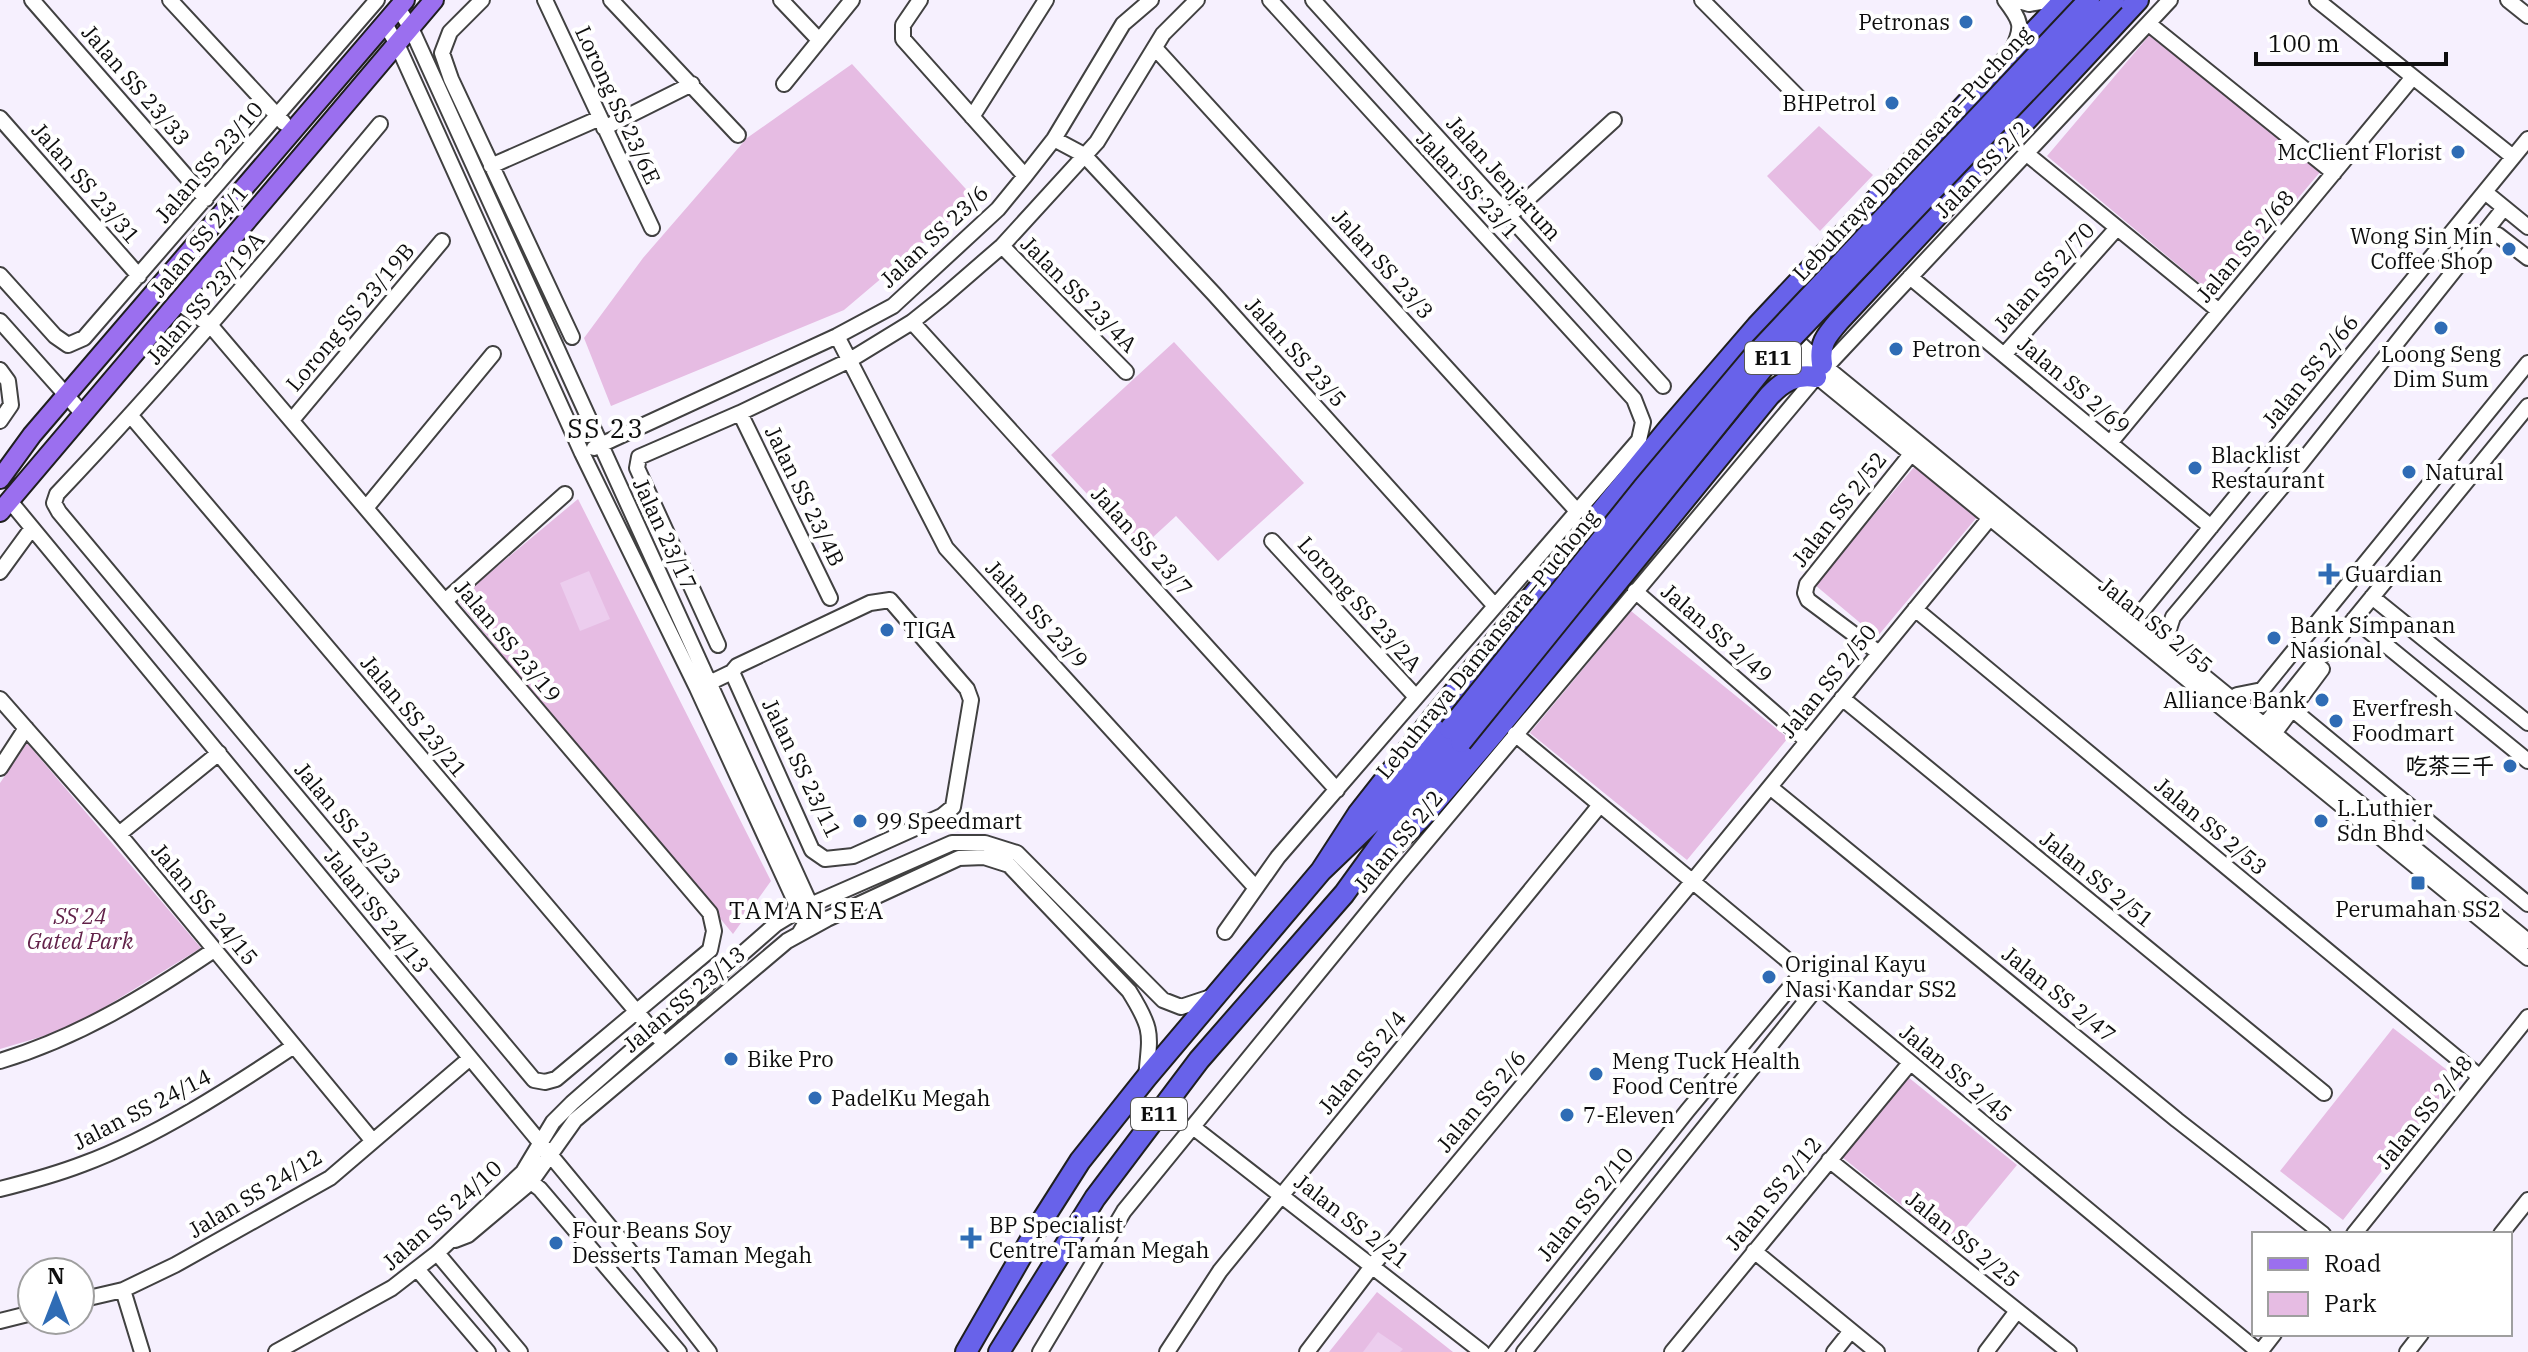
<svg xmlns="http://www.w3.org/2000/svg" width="2528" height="1352" font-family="'IBM Plex Serif','Noto Sans SC',serif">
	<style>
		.green { fill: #e6bce3 }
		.pitch { fill: #eccdee }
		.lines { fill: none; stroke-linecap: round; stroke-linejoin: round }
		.minor-casing { stroke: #414141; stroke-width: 18 }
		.major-casing { stroke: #1f1f1f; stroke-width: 22 }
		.highway-casing { stroke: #1f1f1f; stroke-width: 24 }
		.minor { stroke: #fff; stroke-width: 14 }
		.major { stroke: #9b6fef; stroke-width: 18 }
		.highway { stroke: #6862ea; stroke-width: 20 }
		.highway-bridge-casing { stroke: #1f1f1f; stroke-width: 24; stroke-linecap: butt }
		.highway-bridge { stroke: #6862ea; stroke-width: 20 }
		.poi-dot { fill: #2f6cb5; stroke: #fff; stroke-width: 3 }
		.labels { text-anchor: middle; stroke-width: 8; stroke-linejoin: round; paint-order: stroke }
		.shield { fill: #fff; stroke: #565656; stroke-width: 2 }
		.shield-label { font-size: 20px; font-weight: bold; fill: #0e0e0e }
		.poi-label { font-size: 22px; fill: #0e0e0e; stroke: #fff; text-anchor: start }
		.street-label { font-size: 22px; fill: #0e0e0e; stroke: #fff }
		.park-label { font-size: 22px; font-style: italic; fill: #622249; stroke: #fff }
		.neighbourhood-label { font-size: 24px; letter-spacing: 2px; fill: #0e0e0e; stroke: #fff }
		.quarter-label { font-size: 26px; letter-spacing: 2px; fill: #0e0e0e; stroke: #fff }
	</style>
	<rect width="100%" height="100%" fill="#f6f0fe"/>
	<path class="green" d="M2153,31L2321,171L2215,296L2047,156Z
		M852,64L975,199L844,310L611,406L584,338L643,258L747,138Z
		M1819,126L1873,175L1820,231L1767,176Z
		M1174,342L1304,483L1218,561L1176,516L1139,550L1051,455Z
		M1915,466L1977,517L1877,637L1815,585Z
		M578,499L771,881L733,934L457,600Z
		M1631,611L1788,738L1687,860L1530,733Z
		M27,743L201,948L71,1028L0,1049V783Z
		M2393,1028L2456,1077L2343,1220L2280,1171Z
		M1908,1077L2017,1165L1951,1245L1842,1157Z
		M1377,1292L1453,1352H1329Z"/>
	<path class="pitch" d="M589,571L610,619L580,631L560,583Z
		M1378,1332L1403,1349L1400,1352H1363Z"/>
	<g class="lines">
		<g class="minor-casing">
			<path id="minor" d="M32,0L206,199
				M170,0L284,123
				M482,0L450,32L442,53L451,79L572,337
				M545,0L652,228
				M611,0L738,135
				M781,0L819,40
				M920,0L903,25V39L1025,176
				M1313,0L1663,386
				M1702,0L1803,102
				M2005,0C2021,21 2024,26 2012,50
				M2016,0L2029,4L2054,0
				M2317,0L2513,157
				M2508,0L2528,16
				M398,8L411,28L810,904L809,917L799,934
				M385,24L397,44L582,453L697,688L799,910L809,917L827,919
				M2149,24L2334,173
				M1155,48L1577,511
				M784,84L852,0
				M972,117L1046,0
				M0,118L139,276
				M604,128L692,84
				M1054,139L1084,155L1214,294L1495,606
				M2027,154L2219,311
				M491,166L600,118
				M2485,192L2528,227
				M1509,216L1614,120
				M2482,235H2498L2528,258
				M1002,246L1126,372
				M0,275L55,336L68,345L84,338L377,0
				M1910,277L2211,527
				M178,302L211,326L710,913L714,931L710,950L556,1079L545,1082L534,1080L59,512L54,503L57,494C170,375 275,250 380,124
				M0,321L83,414
				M912,322L1337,790
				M1786,331L1822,364L2528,941
				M837,336L946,548L1255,887
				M1776,343L2528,958
				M2004,355L2117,228
				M1826,367L2170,0
				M0,370L8,381L11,405L0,421
				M740,413L830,598
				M131,416L659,1038
				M292,420L442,241
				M2110,443L2413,77
				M594,448L837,336L893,306L998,209L1025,176L1054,139L1123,24L1151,0
				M9,500L643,1267L709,1352
				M366,508L493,354
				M1272,541L1416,697
				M0,572L32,528
				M1635,591L1807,741
				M2372,597L2528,723
				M445,601L565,494
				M1915,609L2480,1077
				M2354,619L2528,761
				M2129,627L2528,139
				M2164,644L2173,617L2282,487L2504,208
				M718,645L637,468L639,457L740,413L850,360L912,322L942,298L1002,246L1097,142L1163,34L1197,0
				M1879,653L1808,600L1805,593L1807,584L1911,454
				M703,686L732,672L737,666L870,603L890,600L967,689L971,700L953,807L942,816L853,856L825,859L812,850L732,672
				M1842,698L2324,1093
				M0,699L119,834L372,1140
				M2232,700L2237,695L2262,690L2528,363
				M2292,709L2528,904
				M2259,732L2316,661L2329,650L2528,406
				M1515,734L2259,1352
				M2270,739L2322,669
				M0,768L26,728
				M1770,787L2177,1120L2323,1234
				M119,834L219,753
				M1225,932L1278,857L1639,440L1643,422L1634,399L1270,0
				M0,1061C79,1037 146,996 214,950
				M1193,1127L1482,1352
				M1829,1160L2069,1352
				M531,1182L540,1189L679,1352
				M0,1189C28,1182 57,1174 83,1164C154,1138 231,1088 294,1046
				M2354,1234L2528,1017
				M2501,1234L2528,1200
				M455,1240L468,1235L531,1182L575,1120L787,941L827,919L959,858L984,857L1009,865L1129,991C1154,1031 1150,1033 1146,1078
				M1754,1251L1877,1352
				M437,1253L520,1352
				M417,1269L488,1352
				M123,1290L142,1352
				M80,1300L123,1290L175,1265L330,1178L469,1059
				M0,1321L32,1313
				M276,1352L392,1288L437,1253L523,1172L553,1122L572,1103L776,924L799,910L952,843H985L1017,853L1163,1000L1181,1007L1214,996
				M1040,1352L1124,1211L1399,874L1816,377
				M1167,1352L1220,1271L1600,805
				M1307,1352L1373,1265L1692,882L1998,508
				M1495,1352L1688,1110L1802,973
				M1524,1352L1818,986
				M1672,1352L1910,1063
				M1834,1352L1850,1332
				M1986,1352L2017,1311
				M2260,1352L2274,1334
				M2407,1352L2421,1334"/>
		</g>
		<g class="major-casing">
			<path id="major" d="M0,479L32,435L405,0
				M0,512L434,0"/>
		</g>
		<g class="highway-casing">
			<path id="highway" d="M1822,364C1819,344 1826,336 1839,321L2138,0
				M1387,852L1424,815L1495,732L1769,396C1783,381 1795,374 1816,377
				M1321,871L1358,814L1434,717L1669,428L1757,326L2064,0
				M966,1352L1038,1227L1080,1161L1146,1078L1321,871L1372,822L1450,729
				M999,1352L1095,1198L1199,1060L1344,894L1410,803L1461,742"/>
		</g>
		<use href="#minor" class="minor"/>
		<use href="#major" class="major"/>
		<use href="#highway" class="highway"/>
		<g class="highway-bridge-casing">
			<path id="highway-bridge" d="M1450,729L1643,488L1752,358L2089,0
				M1461,742L1763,368L2114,0"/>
		</g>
		<use href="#highway-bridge" class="highway-bridge"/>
	</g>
	<g class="poi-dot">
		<circle cx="1966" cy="22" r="8"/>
		<circle cx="1892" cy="103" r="8"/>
		<circle cx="2458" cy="152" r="8"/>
		<circle cx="2509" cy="249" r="8"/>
		<circle cx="2441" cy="328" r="8"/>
		<circle cx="1896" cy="349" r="8"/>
		<circle cx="2195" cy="468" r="8"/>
		<circle cx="2409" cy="472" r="8"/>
		<path d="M2325 562h8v8h8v8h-8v8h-8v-8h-8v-8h8z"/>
		<circle cx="887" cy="630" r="8"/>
		<circle cx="2274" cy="638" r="8"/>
		<circle cx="2322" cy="700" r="8"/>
		<circle cx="2336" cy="721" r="8"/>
		<circle cx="2510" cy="766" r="8"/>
		<circle cx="860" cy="821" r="8"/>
		<circle cx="2321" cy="821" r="8"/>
		<rect x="2410" y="875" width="16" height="16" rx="4"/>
		<circle cx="1769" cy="977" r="8"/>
		<circle cx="731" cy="1059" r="8"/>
		<circle cx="1596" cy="1074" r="8"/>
		<circle cx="815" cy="1098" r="8"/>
		<circle cx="1567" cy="1115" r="8"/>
		<path d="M967 1226h8v8h8v8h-8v8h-8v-8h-8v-8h8z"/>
		<circle cx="556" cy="1243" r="8"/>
	</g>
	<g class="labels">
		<g class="shield">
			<rect x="1745" y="342" width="56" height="32" rx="6"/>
			<rect x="1131" y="1098" width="56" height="32" rx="6"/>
		</g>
		<g class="shield-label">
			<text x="1773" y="365">E11</text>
			<text x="1159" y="1121">E11</text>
		</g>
		<g class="poi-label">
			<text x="1950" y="30" text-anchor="end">Petronas</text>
			<text x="1876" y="111" text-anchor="end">BHPetrol</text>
			<text x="2442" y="160" text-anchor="end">McClient Florist</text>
			<text x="2493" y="244" text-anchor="end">Wong Sin Min<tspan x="2493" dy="25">Coffee Shop</tspan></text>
			<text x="1912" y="357">Petron</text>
			<text x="2441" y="362" text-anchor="middle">Loong Seng<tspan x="2441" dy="25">Dim Sum</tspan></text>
			<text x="2211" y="463">Blacklist<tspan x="2211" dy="25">Restaurant</tspan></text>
			<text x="2425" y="480">Natural</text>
			<text x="2345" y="582">Guardian</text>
			<text x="2290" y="633">Bank Simpanan<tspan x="2290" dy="25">Nasional</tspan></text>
			<text x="903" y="638">TIGA</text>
			<text x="2306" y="708" text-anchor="end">Alliance Bank</text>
			<text x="2352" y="716">Everfresh<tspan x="2352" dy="25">Foodmart</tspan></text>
			<text x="2494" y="774" text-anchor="end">吃茶三千</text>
			<text x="2337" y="816">L.Luthier<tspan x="2337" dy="25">Sdn Bhd</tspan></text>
			<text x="876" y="829">99 Speedmart</text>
			<text x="2418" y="917" text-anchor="middle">Perumahan SS2</text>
			<text x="1785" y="972">Original Kayu<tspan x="1785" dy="25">Nasi Kandar SS2</tspan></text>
			<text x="747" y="1067">Bike Pro</text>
			<text x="1612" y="1069">Meng Tuck Health<tspan x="1612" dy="25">Food Centre</tspan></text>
			<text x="831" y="1106">PadelKu Megah</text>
			<text x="1583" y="1123">7-Eleven</text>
			<text x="989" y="1233">BP Specialist<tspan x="989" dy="25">Centre Taman Megah</tspan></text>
			<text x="572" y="1238">Four Beans Soy<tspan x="572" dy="25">Desserts Taman Megah</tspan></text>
		</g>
		<g class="street-label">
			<text transform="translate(136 85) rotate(49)" y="8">Jalan SS 23/33</text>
			<text transform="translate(618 105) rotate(65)" y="8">Lorong SS 23/6E</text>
			<text transform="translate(1912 153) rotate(-47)" y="8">Lebuhraya Damansara–Puchong</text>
			<text transform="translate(209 162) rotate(-49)" y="8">Jalan SS 23/10</text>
			<text transform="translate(1982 169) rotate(-46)" y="8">Jalan SS 2/2</text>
			<text transform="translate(1504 178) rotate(48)" y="8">Jalan Jenjarum</text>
			<text transform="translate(86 183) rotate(49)" y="8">Jalan SS 23/31</text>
			<text transform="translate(1468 185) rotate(47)" y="8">Jalan SS 23/1</text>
			<text transform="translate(934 236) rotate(-43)" y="8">Jalan SS 23/6</text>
			<text transform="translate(199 241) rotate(-50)" y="8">Jalan SS 24/1</text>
			<text transform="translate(2245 246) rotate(-50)" y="8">Jalan SS 2/68</text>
			<text transform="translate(1383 264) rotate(48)" y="8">Jalan SS 23/3</text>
			<text transform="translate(2044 277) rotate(-48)" y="8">Jalan SS 2/70</text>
			<text transform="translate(1079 294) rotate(45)" y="8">Jalan SS 23/4A</text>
			<text transform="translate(205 298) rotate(-49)" y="8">Jalan SS 23/19A</text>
			<text transform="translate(350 317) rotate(-50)" y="8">Lorong SS 23/19B</text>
			<text transform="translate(1296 352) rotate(48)" y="8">Jalan SS 23/5</text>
			<text transform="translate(2310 371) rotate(-51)" y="8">Jalan SS 2/66</text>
			<text transform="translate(2074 385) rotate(40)" y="8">Jalan SS 2/69</text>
			<text transform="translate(805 496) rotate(64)" y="8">Jalan SS 23/4B</text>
			<text transform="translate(1839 509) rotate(-52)" y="8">Jalan SS 2/52</text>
			<text transform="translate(665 534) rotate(65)" y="8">Jalan 23/17</text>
			<text transform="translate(1142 541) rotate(48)" y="8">Jalan SS 23/7</text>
			<text transform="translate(1360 604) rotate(48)" y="8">Lorong SS 23/2A</text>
			<text transform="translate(1037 614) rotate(47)" y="8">Jalan SS 23/9</text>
			<text transform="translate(2156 625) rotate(39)" y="8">Jalan SS 2/55</text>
			<text transform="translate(1717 633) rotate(41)" y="8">Jalan SS 2/49</text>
			<text transform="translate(508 641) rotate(50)" y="8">Jalan SS 23/19</text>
			<text transform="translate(1487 644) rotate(-51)" y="8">Lebuhraya Damansara–Puchong</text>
			<text transform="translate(1828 681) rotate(-51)" y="8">Jalan SS 2/50</text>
			<text transform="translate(414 716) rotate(50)" y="8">Jalan SS 23/21</text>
			<text transform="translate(802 768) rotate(64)" y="8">Jalan SS 23/11</text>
			<text transform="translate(348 823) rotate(50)" y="8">Jalan SS 23/23</text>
			<text transform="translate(2211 826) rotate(40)" y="8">Jalan SS 2/53</text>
			<text transform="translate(1398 841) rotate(-50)" y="8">Jalan SS 2/2</text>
			<text transform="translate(2097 879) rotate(39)" y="8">Jalan SS 2/51</text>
			<text transform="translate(205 904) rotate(50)" y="8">Jalan SS 24/15</text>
			<text transform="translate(377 911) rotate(51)" y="8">Jalan SS 24/13</text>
			<text transform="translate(2059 994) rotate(39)" y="8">Jalan SS 2/47</text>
			<text transform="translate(684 999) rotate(-40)" y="8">Jalan SS 23/13</text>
			<text transform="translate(1362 1062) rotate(-51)" y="8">Jalan SS 2/4</text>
			<text transform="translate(1956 1073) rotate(40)" y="8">Jalan SS 2/45</text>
			<text transform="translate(1481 1101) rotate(-50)" y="8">Jalan SS 2/6</text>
			<text transform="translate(142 1109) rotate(-27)" y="8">Jalan SS 24/14</text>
			<text transform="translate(2424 1112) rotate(-51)" y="8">Jalan SS 2/48</text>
			<text transform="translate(255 1193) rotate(-31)" y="8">Jalan SS 24/12</text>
			<text transform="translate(1773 1193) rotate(-51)" y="8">Jalan SS 2/12</text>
			<text transform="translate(1585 1204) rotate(-51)" y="8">Jalan SS 2/10</text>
			<text transform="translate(442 1215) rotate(-42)" y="8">Jalan SS 24/10</text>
			<text transform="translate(1352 1221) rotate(38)" y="8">Jalan SS 2/21</text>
			<text transform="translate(1963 1239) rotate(39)" y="8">Jalan SS 2/25</text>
		</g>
		<g class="park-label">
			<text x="80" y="924">SS 24<tspan x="80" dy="25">Gated Park</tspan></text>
		</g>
		<g class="neighbourhood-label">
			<text x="807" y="919">TAMAN SEA</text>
		</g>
		<g class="quarter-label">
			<text x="606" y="438">SS 23</text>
		</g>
	</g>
	<rect x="2252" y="1232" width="260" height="104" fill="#ffffff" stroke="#9f9f9f" stroke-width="2"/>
	<rect x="2268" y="1258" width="40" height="12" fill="#9b6fef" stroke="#9f9f9f" stroke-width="2"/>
	<text x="2324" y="1272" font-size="24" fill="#0e0e0e">Road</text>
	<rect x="2268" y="1292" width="40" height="24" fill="#e6bce3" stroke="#9f9f9f" stroke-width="2"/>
	<text x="2324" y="1312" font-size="24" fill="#0e0e0e">Park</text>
	<g transform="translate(56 1296)"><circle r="38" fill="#ffffff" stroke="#9f9f9f" stroke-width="2"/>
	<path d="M0-6L14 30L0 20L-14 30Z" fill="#2f6cb5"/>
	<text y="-12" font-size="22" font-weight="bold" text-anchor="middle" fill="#0e0e0e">N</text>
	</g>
	<path d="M2256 52v12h190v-12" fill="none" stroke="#0e0e0e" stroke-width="4"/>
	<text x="2268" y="52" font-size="24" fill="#0e0e0e" stroke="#ffffff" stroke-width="6" paint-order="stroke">100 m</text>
</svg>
